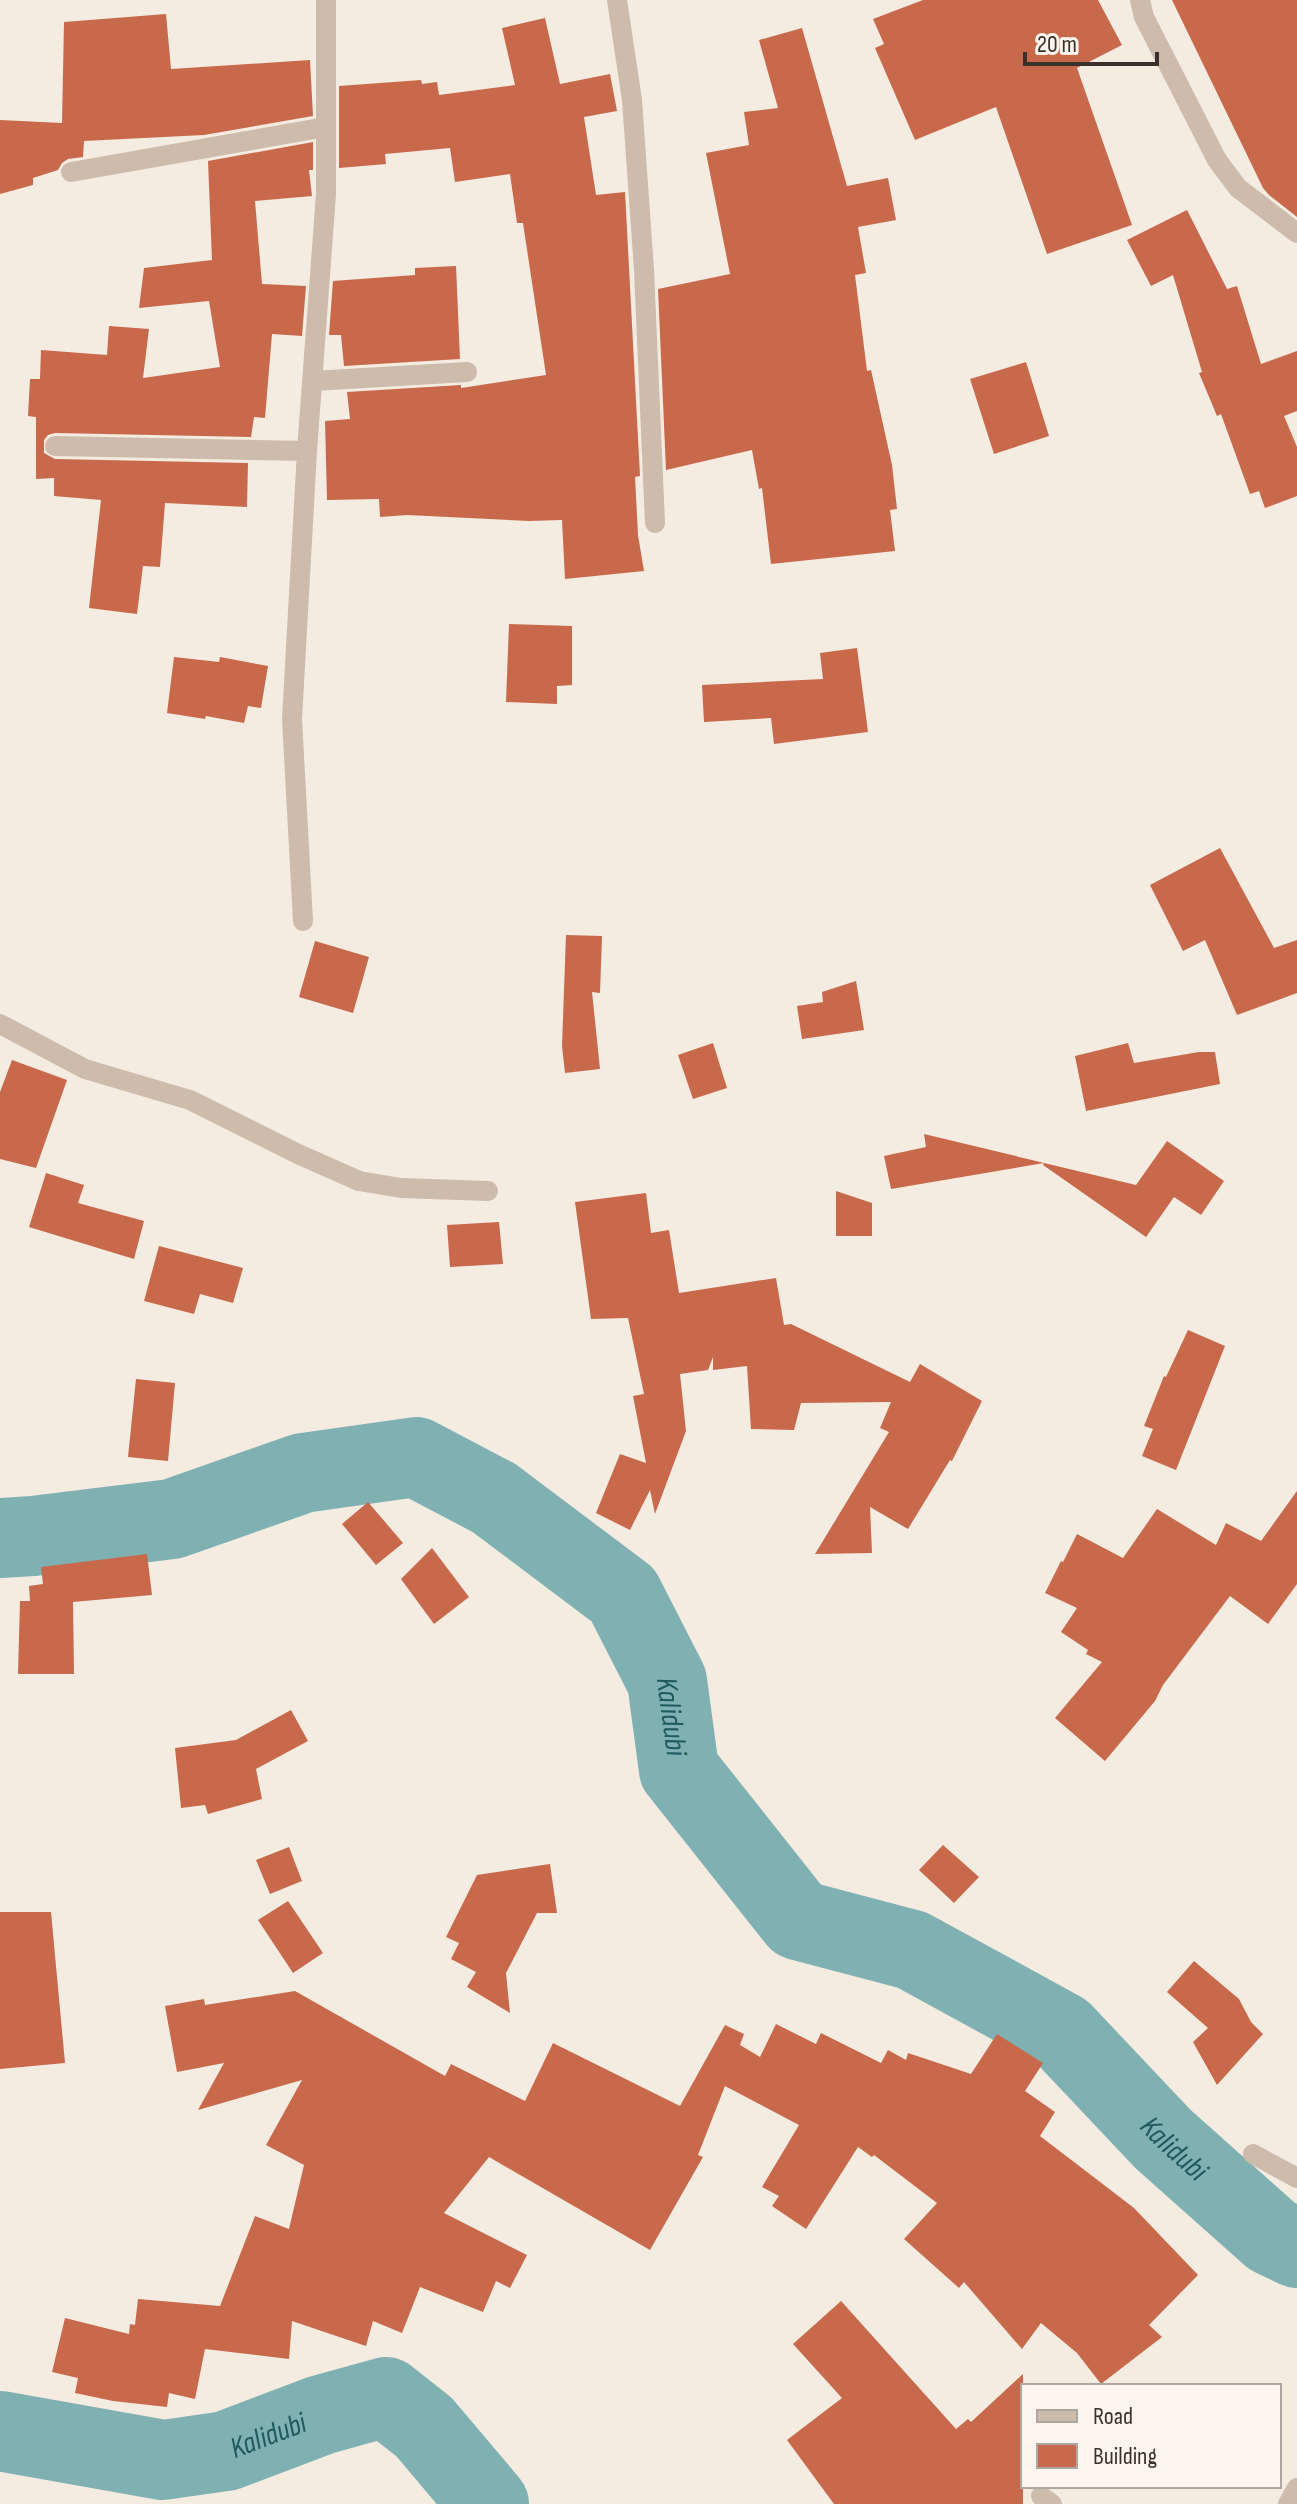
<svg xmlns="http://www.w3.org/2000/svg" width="1297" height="2504" font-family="'Sofia Sans Condensed',sans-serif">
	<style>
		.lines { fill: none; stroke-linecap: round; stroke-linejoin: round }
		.river { stroke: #7fb0b2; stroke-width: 80 }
		.building { fill: #c8694b }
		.minor { stroke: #cdbbac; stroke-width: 20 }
		.labels { text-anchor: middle; stroke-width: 8; stroke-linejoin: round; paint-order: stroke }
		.water-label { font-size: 30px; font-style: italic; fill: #1f5a5e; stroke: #fbf5ee }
	</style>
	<rect width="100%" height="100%" fill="#f4ebe1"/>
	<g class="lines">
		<g class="river">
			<path id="s1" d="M0,1538L33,1536L172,1519L303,1473L416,1457L494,1498L623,1595L667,1681L679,1770L798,1920L912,1950L1062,2032L1163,2139L1272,2236L1297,2248"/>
			<path id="s2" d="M0,2431L163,2460L226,2451L321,2415L386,2397L424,2427L489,2504"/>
		</g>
	</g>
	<path class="building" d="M923,0H1098L1122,45L1077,68L1132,225L1047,254L996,107L915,140L875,48L884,44L873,19Z
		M1172,0H1297V217L1269,195L1263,188Z
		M166,14L171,69L310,60L313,116L204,135L84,141L83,157L68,159L62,163L58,170L33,178V185L0,194V120L62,123L64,22Z
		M545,18L560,84L610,74L617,111L584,117L596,195L625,192L640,476L635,477L638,535L644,571L565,579L562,520L529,521L407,515L380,517L379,499L327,500L325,421L350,419L347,392L461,385V388L546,375L523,223H517L510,174L455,182L450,148L385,154L386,164L339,168V86L421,80L422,84L437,82L439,95L515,85L502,28Z
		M802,28L847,186L888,178L896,220L858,227L866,273L855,275L867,371L871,370L892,465L897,509L890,510L895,551L771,564L762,488L759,489L752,450L666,470L658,289L730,274L706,153L749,145L744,112L778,108L759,40Z
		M313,142V170H309L312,196L255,201L262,284L306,286L302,336L272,334L265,418L254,417L251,437L55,433L48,435L44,440V453L55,459L248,463L247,507L165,503L160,567L143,566L137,614L89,608L101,500L54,496V478L36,479V417L28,416L30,379H40L41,350L107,355L109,326L149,329L143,378L220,367L209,301L139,308L144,268L212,260L208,161Z
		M1187,210L1227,289L1237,286L1261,364L1297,351V411L1284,416L1297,447V496L1265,508L1259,491L1250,494L1221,414L1217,416L1199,373L1202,372L1173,275L1151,286L1127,240Z
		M456,266L460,359L344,366L341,335H329L333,281L415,275V268Z
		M1026,362L1049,436L994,454L970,379Z
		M509,624L572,626V685L557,686V704L506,702Z
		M857,648L868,732L774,744L771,718L704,722L702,685L823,679L820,653Z
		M174,657L219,662L220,657L268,666L261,708L248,706L244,723L206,716L205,719L167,713Z
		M1220,848L1274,948L1297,940V993L1237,1015L1205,940L1183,951L1150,885Z
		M566,935L602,936L600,993L592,992L600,1069L565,1073L562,1046Z
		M315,941L369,957L353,1013L299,997Z
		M856,981L864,1030L802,1039L797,1006L823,1002L822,992Z
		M713,1043L727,1088L693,1099L678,1055Z
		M1128,1043L1134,1063L1199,1052H1215L1220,1084L1086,1111L1075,1056Z
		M12,1060L67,1080L36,1168L0,1159V1092Z
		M924,1134L1136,1185L1167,1141L1224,1181L1201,1215L1174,1197L1146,1237L1043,1165L1044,1163L891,1189L884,1156L926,1147Z
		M46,1173L84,1185L78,1203L144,1221L134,1259L29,1227Z
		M836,1191L872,1203V1236H836Z
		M646,1193L651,1233L669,1230L679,1293L776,1278L784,1325L791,1324L910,1382L920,1364L982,1401L952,1461L950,1460L908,1529L870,1507L872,1553L815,1554L889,1432L880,1428L891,1402L801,1403L794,1430L751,1429L747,1366L713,1370V1357L708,1370L680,1374L686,1431L655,1514L650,1490L630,1530L596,1513L620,1454L646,1463L633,1396L644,1394L628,1318L591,1319L575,1202Z
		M499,1222L503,1264L450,1267L447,1225Z
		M159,1246L243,1268L233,1303L200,1294L194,1314L144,1301Z
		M1188,1330L1225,1346L1176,1470L1142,1456L1153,1429L1144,1426L1164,1376L1166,1377Z
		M136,1379L175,1383L168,1461L128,1457Z
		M1297,1491V1584L1268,1624L1230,1596L1163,1685L1155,1701L1105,1761L1055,1718L1102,1662L1086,1654L1088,1650L1061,1632L1077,1608L1045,1593L1061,1561L1063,1562L1077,1534L1123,1558L1157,1509L1216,1545L1226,1523L1261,1541Z
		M368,1502L403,1543L376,1565L342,1524Z
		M432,1548L469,1597L434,1624L401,1579Z
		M147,1554L152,1595L73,1602L74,1674H18L20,1601H30L29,1586L43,1584L41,1567Z
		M291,1710L308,1741L256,1769L262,1799L208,1814L205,1805L181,1808L175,1748L236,1740Z
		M943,1845L979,1877L954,1903L919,1870Z
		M289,1847L302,1881L270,1894L256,1860Z
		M550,1864L557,1913H537L506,1973L510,2013L467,1987L476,1972L451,1959L459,1943L446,1937L477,1875Z
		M288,1901L323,1953L293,1973L258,1920Z
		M0,1912H51L65,2063L0,2069Z
		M1194,1961L1239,1999L1251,2022L1263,2034L1217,2085L1193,2042L1208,2028L1167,1992Z
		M295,1991L445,2076L451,2064L525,2101L553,2043L680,2106L725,2025L744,2034L740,2045L760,2057L776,2024L816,2044L821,2033L881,2063L888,2050L906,2060L908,2053L971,2074L997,2034L1043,2063L1025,2091L1055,2112L1040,2136L1134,2208L1198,2275L1149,2325L1162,2337L1101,2384L1077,2353L1041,2323L1022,2349L964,2282L959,2288L904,2239L937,2203L874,2155L872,2157L858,2147L806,2229L772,2206L779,2196L762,2187L799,2125L725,2086L698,2155L703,2157L650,2250L489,2157L444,2213L527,2255L510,2288L496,2281L483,2312L420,2287L402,2333L373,2321L366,2346L292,2321L289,2359L205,2349L195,2399L169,2393L167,2407L113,2401L75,2393L78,2378L52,2372L65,2318L129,2334L130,2324L135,2325L138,2299L220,2306L255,2216L289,2229L304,2165L266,2145L302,2080L198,2110L224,2063L177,2072L165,2006L204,1999L205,2005Z
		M841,2301L956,2429L968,2419L971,2422L1023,2374V2504H834L787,2440L842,2398L793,2344Z"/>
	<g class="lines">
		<path class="minor" d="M617,0L632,100L644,270L655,523
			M1140,0L1144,17L1217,160L1238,188L1297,233
			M71,172L326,127
			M313,381L467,372
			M55,446L307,451
			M303,921L292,719L307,451L326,194V0
			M0,1024L85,1069L190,1100L298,1154L359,1181L401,1188L488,1191
			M1253,2154L1297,2178
			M1041,2496L1052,2504
			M1288,2504L1297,2488"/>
	</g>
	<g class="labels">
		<g class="water-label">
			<text dy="10" stroke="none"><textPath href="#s1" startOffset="808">Kalidubi</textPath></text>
			<text dy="10" stroke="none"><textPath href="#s1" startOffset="1504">Kalidubi</textPath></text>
			<text dy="10" stroke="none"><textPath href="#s2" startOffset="274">Kalidubi</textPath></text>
		</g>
	</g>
	<rect x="1021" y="2384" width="260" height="104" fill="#fbf5ee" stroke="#aea6a0" stroke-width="2"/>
	<rect x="1037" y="2410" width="40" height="12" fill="#cdbbac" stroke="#aea6a0" stroke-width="2"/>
	<text x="1093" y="2424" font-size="24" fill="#3b302b">Road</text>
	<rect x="1037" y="2444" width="40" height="24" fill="#c8694b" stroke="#aea6a0" stroke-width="2"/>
	<text x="1093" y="2464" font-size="24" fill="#3b302b">Building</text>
	<path d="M1025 52v12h132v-12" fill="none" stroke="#3b302b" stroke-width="4"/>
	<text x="1037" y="52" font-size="24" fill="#3b302b" stroke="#fbf5ee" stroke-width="6" paint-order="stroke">20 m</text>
</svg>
